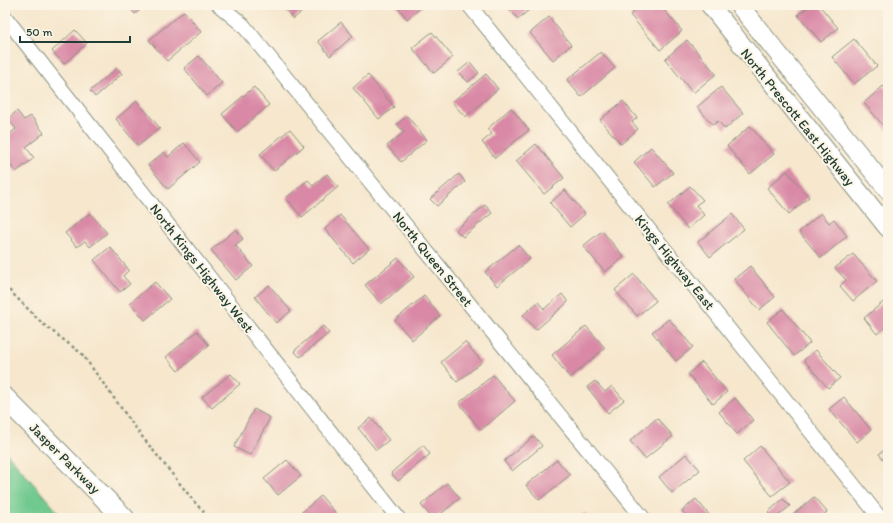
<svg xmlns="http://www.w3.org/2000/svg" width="893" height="523" font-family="Itim,sans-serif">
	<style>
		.green { fill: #6fc98f; stroke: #478362 }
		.building { fill: #d989a6 }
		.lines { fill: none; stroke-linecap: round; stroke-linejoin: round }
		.minor-casing { stroke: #8a9280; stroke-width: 16 }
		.tertiary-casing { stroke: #8a9280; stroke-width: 20 }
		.secondary-casing { stroke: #8a9280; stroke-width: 22 }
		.path { stroke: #8a9280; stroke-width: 2.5; stroke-dasharray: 3 3; stroke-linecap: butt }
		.minor { stroke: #fff; stroke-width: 14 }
		.tertiary { stroke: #fff; stroke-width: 18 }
		.secondary { stroke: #fff; stroke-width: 20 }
		.labels { text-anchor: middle; stroke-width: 4; stroke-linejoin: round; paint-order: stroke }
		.street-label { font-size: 14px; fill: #1f3d34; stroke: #fcf5e5 }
	</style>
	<rect width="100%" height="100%" fill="#fcf5e5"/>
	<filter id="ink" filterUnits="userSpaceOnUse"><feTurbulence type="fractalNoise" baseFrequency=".025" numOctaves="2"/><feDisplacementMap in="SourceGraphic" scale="8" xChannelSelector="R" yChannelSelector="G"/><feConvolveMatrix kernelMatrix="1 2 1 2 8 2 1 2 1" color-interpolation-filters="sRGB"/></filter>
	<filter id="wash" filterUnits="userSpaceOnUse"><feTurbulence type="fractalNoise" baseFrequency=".012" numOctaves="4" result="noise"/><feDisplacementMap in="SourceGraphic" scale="16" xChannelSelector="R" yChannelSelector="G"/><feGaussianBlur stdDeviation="0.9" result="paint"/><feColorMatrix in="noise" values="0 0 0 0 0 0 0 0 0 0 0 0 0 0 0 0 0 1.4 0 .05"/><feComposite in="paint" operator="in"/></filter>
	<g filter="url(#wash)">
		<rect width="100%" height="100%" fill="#f6e7cd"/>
		<path class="green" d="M5,451L63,518H5Z"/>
		<g id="blocks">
			<path class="building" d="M120,5H146L135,14L128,6L124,9Z
				M282,5H310L293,19Z
				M396,5H422L423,6L407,19Z
				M506,5H535L518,19Z
				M642,5H660L682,31L660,50L630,15Z
				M811,5H819L838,28L821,42L798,15Z
				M184,11L201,32L167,61L149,40Z
				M549,17L571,45L553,60L530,33Z
				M341,22L353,36L330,56L318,41Z
				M75,30L87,43L64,64L52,51Z
				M432,32L453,57L434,73L412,48Z
				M854,39L877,66L854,84L832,57Z
				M687,40L716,74L693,93L665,59Z
				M601,52L615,68L581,97L567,80Z
				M199,56L222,83L207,96L184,68Z
				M470,62L479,73L468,82L458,72Z
				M117,68L122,74L95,97L90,91Z
				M486,74L498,89L465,117L452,102Z
				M368,75L394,107L379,119L353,88Z
				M883,86L888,92V129L887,130L864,103Z
				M254,87L269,105L237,132L222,114Z
				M721,87L743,113L725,129L718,121L713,125L697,107Z
				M137,101L160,128L138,146L116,119Z
				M623,101L637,118L632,122L638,129L621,144L600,120Z
				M511,108L529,130L495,158L482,142L492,134L487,129Z
				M17,111L24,120L31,116L44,133L26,147L34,158L16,172L5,158V138L16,129L8,119Z
				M407,116L427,140L401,162L387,146L404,132L397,124Z
				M750,126L774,154L750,174L727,146Z
				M290,129L304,146L274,171L260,154Z
				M184,143L200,162L168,189L148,165L164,152L168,157Z
				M536,144L564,178L544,194L516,161Z
				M651,147L673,173L655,187L634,162Z
				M787,171L809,197L789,214L767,188Z
				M327,174L338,187L302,217L286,198L308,180L313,186Z
				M459,174L465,182L437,206L430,199Z
				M690,186L703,200L696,205L704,215L688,229L668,205Z
				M565,190L585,214L570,227L550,203Z
				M485,205L492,213L463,237L456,230Z
				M90,213L107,233L90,247L85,241L77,247L65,233Z
				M821,213L829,223L834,219L847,236L821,258L799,232Z
				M732,214L744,229L710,257L698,242Z
				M340,215L369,249L353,263L325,229Z
				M236,229L243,239L235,245L253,266L236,280L211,250Z
				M602,231L624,257L605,272L583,246Z
				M518,245L530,259L497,286L485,272Z
				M110,247L129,270L123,276L130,284L120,292L94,260Z
				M853,254L877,281L853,301L840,286L846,280L835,268Z
				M398,258L414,277L381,304L365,285Z
				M750,266L775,297L759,310L734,279Z
				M634,274L656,301L637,316L615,290Z
				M155,282L170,299L145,320L130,303Z
				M269,285L291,311L276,323L255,297Z
				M562,294L568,302L536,330L523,315L538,302L544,309Z
				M424,296L440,316L412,340L395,320Z
				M888,298V333L884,328L877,334L864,318Z
				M783,309L810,343L794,356L767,322Z
				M669,319L693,347L676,361L652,332Z
				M323,326L329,333L300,357L294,351Z
				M586,326L605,348L570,378L552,355Z
				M197,331L209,345L178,371L166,357Z
				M465,342L482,362L457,382L441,362Z
				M816,350L840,378L828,388L804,360Z
				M702,362L727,392L713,404L688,374Z
				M231,374L240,384L212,408L202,397Z
				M493,375L515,401L481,430L459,403Z
				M595,381L605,392L612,386L624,400L608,413L587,387Z
				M844,397L871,430L857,442L829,409Z
				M735,398L753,420L737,434L719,412Z
				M254,409L270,418L250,455L234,447Z
				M371,418L389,440L376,450L358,428Z
				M657,418L673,436L645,459L630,441Z
				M534,436L542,446L512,471L504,461Z
				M423,445L430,454L398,481L391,473Z
				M760,446L790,482L772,496L743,461Z
				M888,447V465L879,454Z
				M686,454L700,470L672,493L659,477Z
				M287,460L301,476L278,495L264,479Z
				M557,460L570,475L539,500L526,485Z
				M447,483L460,498L436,518H432L421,505Z
				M321,496L340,518H307L302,512Z
				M814,497L827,512L820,518H789Z
				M696,499L712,518H688L682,511Z
				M783,499L790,506L775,518H773L768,512Z
				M585,513L590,518H579Z"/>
		</g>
	</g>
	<g filter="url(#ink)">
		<use href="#blocks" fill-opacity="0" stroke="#8a9280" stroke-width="1"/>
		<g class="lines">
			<g class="minor-casing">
				<path id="minor" d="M219,5L243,25L643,518
					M469,5L880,518
					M5,17L398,518"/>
			</g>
			<g class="tertiary-casing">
				<path id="tertiary" d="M710,5L888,228
					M739,5L888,190"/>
			</g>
			<g class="secondary-casing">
				<path id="secondary" d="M5,398L124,518"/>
			</g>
			<path class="path" d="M5,286L43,324L82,354L140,434L197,505L210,518"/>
			<use href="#minor" class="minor"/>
			<use href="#tertiary" class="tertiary"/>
			<use href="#secondary" class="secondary"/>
		</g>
	</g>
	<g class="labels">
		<g class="street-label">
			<text transform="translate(798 117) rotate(51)" y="5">North Prescott East Highway</text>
			<text transform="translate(433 259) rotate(51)" y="5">North Queen Street</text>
			<text transform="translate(675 262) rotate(51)" y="5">Kings Highway East</text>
			<text transform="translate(202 268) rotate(52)" y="5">North Kings Highway West</text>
			<text transform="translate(65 458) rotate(45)" y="5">Jasper Parkway</text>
		</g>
	</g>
	<rect width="893" height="523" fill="none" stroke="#fcf5e5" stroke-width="20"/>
	<path d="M20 36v6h110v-6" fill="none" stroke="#1f3d34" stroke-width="2"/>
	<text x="26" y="36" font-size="12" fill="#1f3d34" stroke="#fcf5e5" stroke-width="3" paint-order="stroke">50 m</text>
</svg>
